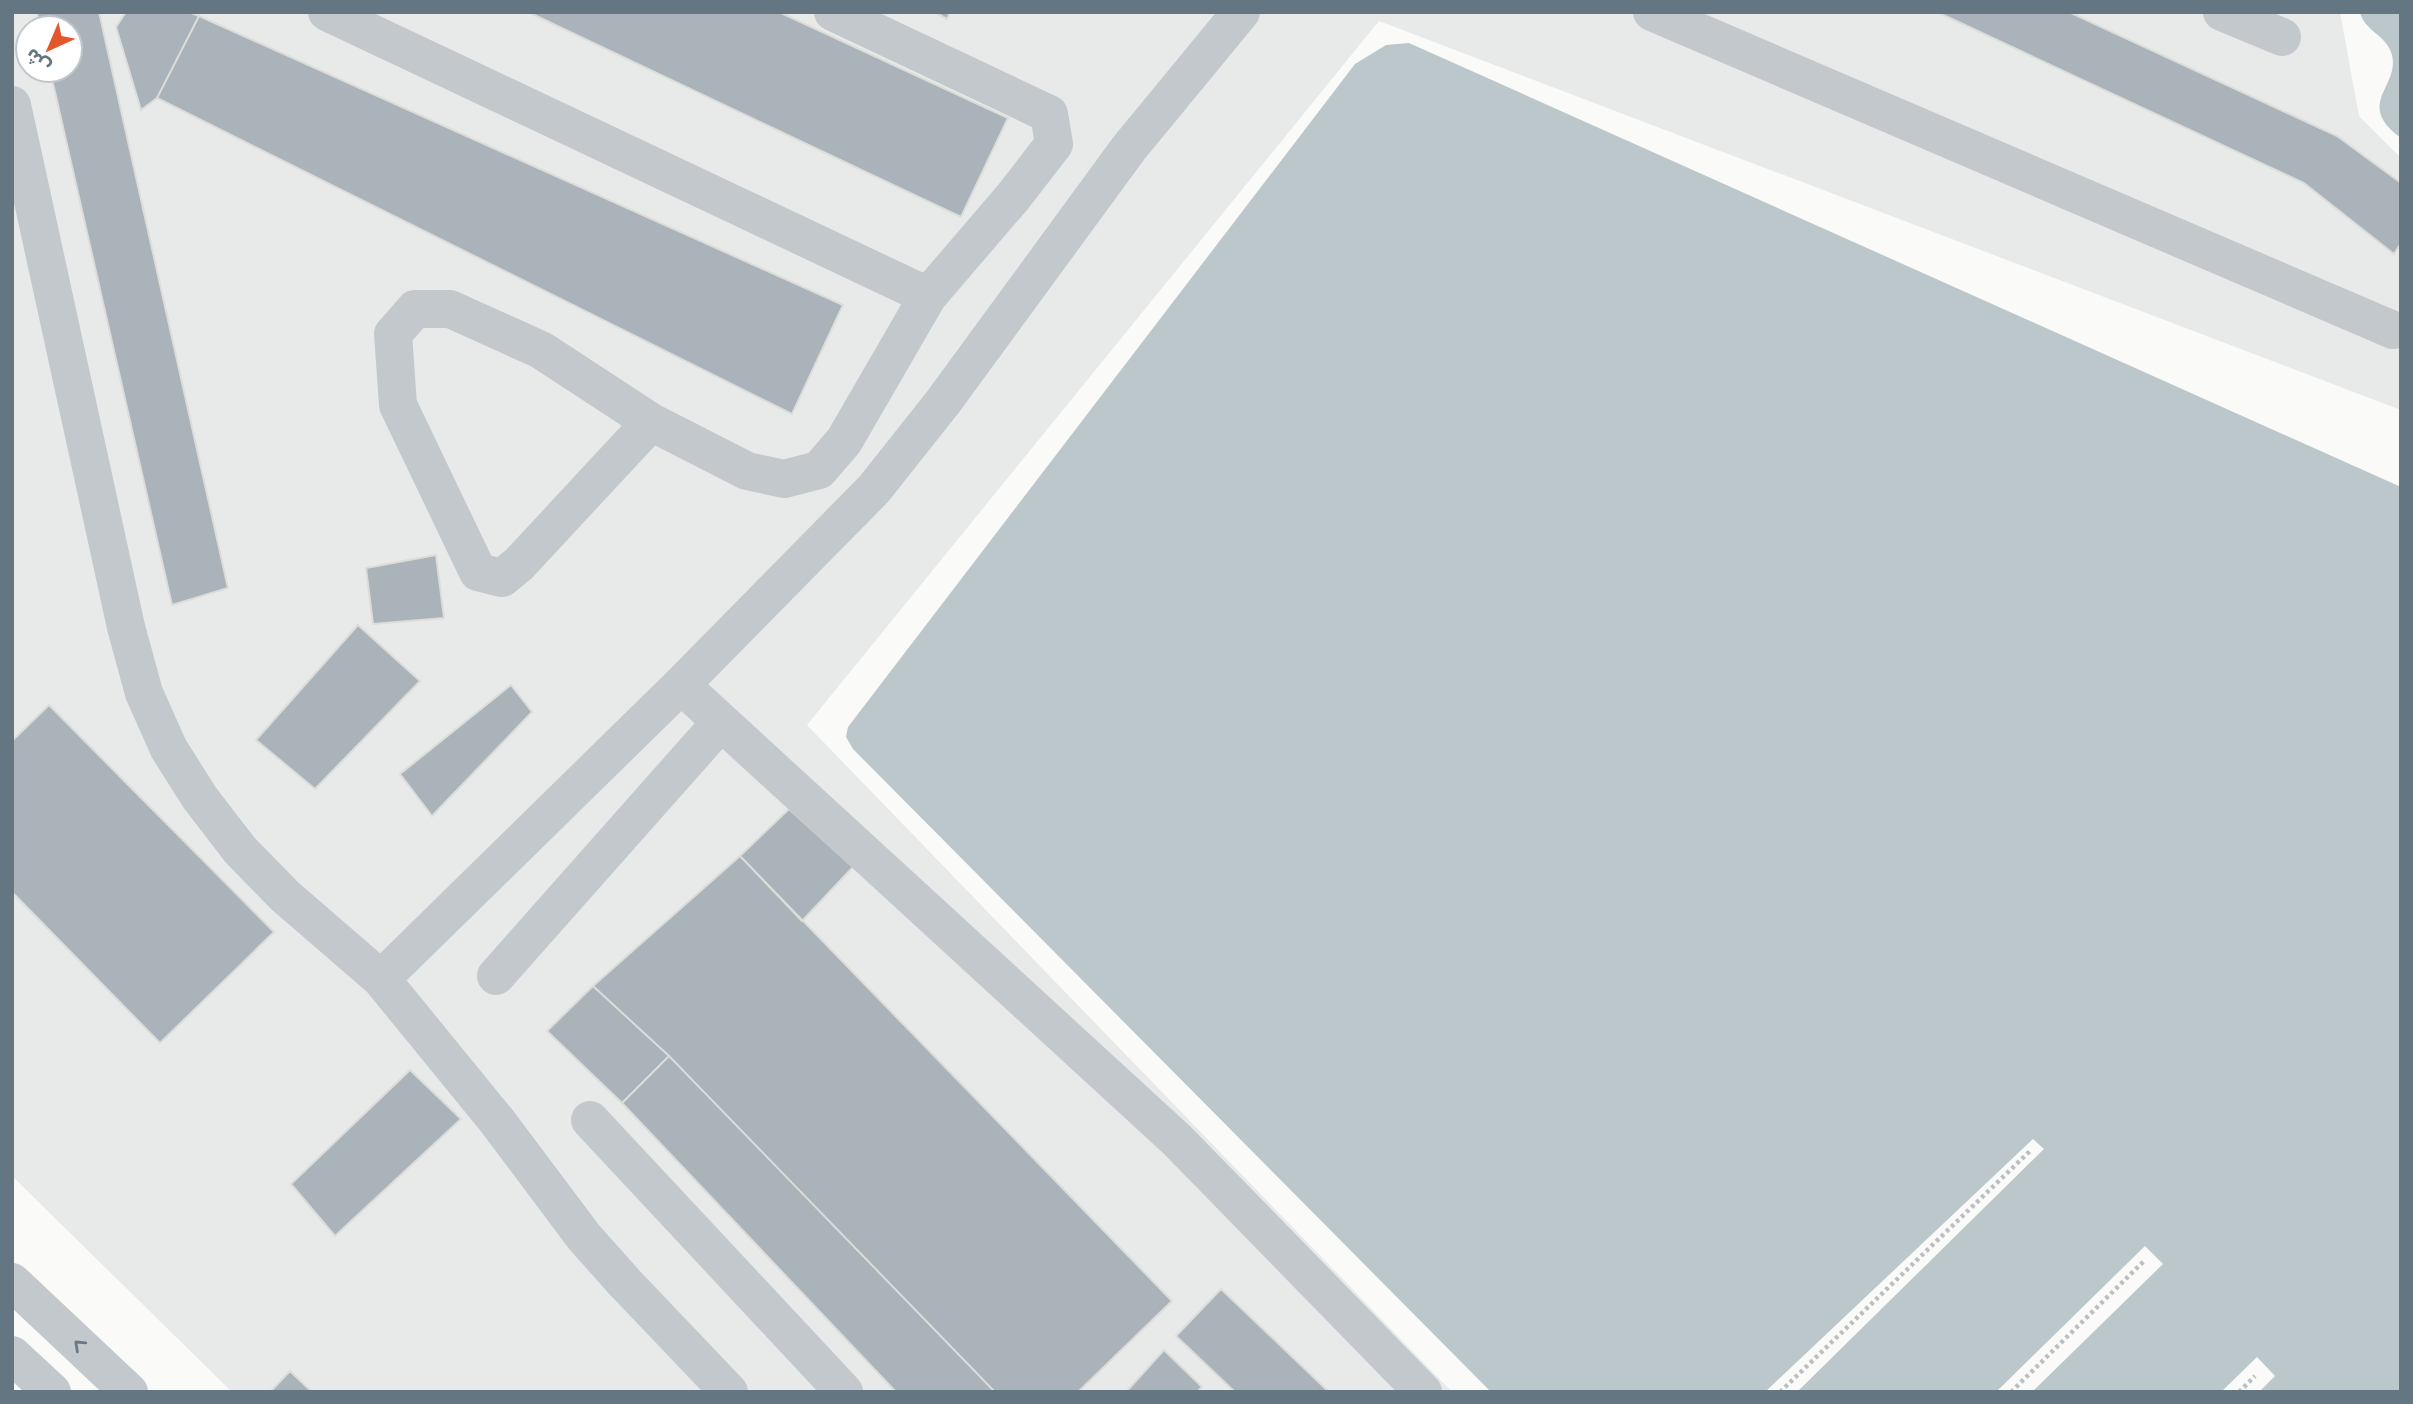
<svg xmlns="http://www.w3.org/2000/svg" width="2413" height="1404" font-family="Poppins,'Noto Sans Arabic',sans-serif">
	<style>
		.built { fill: #e8e9e9; fill-rule: evenodd }
		.water { fill: #bbc7cb }
		.pier { fill: #fafaf8 }
		.building { fill: #aab3b9; stroke: #dcdcda; stroke-width: 2 }
		.lines { fill: none; stroke-linecap: round; stroke-linejoin: round }
		.path { stroke: #bbbfc2; stroke-width: 4.5; stroke-dasharray: 3.5 3.5; stroke-linecap: butt }
		.minor { stroke: #c3c8cc; stroke-width: 38 }
		.oneway { stroke: #6a7a87 }
	</style>
	<rect width="100%" height="100%" fill="#fafaf8"/>
	<path class="built" d="M12,12H2340L2359,116L2401,158V410L1379,21L807,725L1452,1392H232L12,1176ZM28,28H70V70H28Z"/>
	<path class="water" d="M2360,12H2401V138C2354,104 2400,87 2392,55C2387,35 2364,31 2360,12Z
		M1409,43L2401,487V1392H1491L853,749L846,737L848,727L1355,64L1386,45Z"/>
	<path class="pier" d="M2033,1139L2044,1149L1797,1392H1765Z
		M2145,1246L2163,1264L2032,1392H1996Z
		M2257,1357L2275,1376L2259,1392H2221Z"/>
	<path class="building" d="M37,12H99L228,588L172,605L50,70H70V28H40Z
		M126,12H189L199,16L157,98L141,110L116,27Z
		M528,12H779L1008,118L961,217Z
		M934,12H950L947,19Z
		M1937,12H2069L2337,136L2401,183V243L2394,254L2304,183Z
		M199,16L843,305L792,414L157,98Z
		M436,555L444,618L373,624L366,568Z
		M358,625L420,681L315,789L256,740Z
		M511,685L532,712L432,816L400,774Z
		M49,705L274,932L160,1043L12,892V741Z
		M789,809L853,867L802,921L740,856Z
		M740,856L1172,1301L1078,1392H995L669,1056L593,986Z
		M593,986L669,1056L622,1103L547,1031Z
		M669,1056L995,1392H896L622,1103Z
		M410,1070L461,1119L335,1236L291,1184Z
		M1221,1289L1329,1392H1235L1176,1336Z
		M1164,1350L1202,1387L1197,1392H1126Z
		M290,1371L312,1392H270Z"/>
	<g class="lines">
		<path class="path" d="M1780,1392L2031,1150
			M2011,1392L2144,1261
			M2239,1392L2255,1376"/>
		<path class="minor" d="M327,12L928,296
			M1652,12L2393,330
			M2222,12L2282,37
			M12,105L126,627L144,693L169,749L200,798L240,850L285,896L381,979L497,1121L584,1237L625,1283L729,1392
			M651,422L519,564L502,578L478,572L398,405L393,334L415,309H450L541,350L651,422L747,471L784,479L819,470L844,441L928,296L1013,197L1054,144L1049,114L833,12
			M681,685L1177,1140L1423,1392
			M496,976L721,722
			M381,979L681,685L874,489L943,402L1129,148L1241,12
			M590,1120L844,1392
			M12,1282L129,1392
			M12,1355L52,1392"/>
	</g>
	<defs><path id="oneway-chevron" d="M-2-3.5L2.5 0L-2 3.5" fill="none" stroke-width="1.6" stroke-linecap="round" stroke-linejoin="round" transform="scale(1.75)"/></defs>
	<use class="oneway" href="#oneway-chevron" transform="translate(79 1345) rotate(-137)"/>
	<rect width="2413" height="1404" fill="none" stroke="#657683" stroke-width="28"/>
	<g transform="translate(49 49) rotate(224)"><circle r="33" fill="#ffffff" stroke="#c1c8cd" stroke-width="2"/>
	<path d="M0-5L12 26L0 18L-12 26Z" fill="#e4572e"/>
	<text y="-10" font-size="19" font-weight="bold" text-anchor="middle" fill="#657683">ش</text>
	</g>
</svg>
